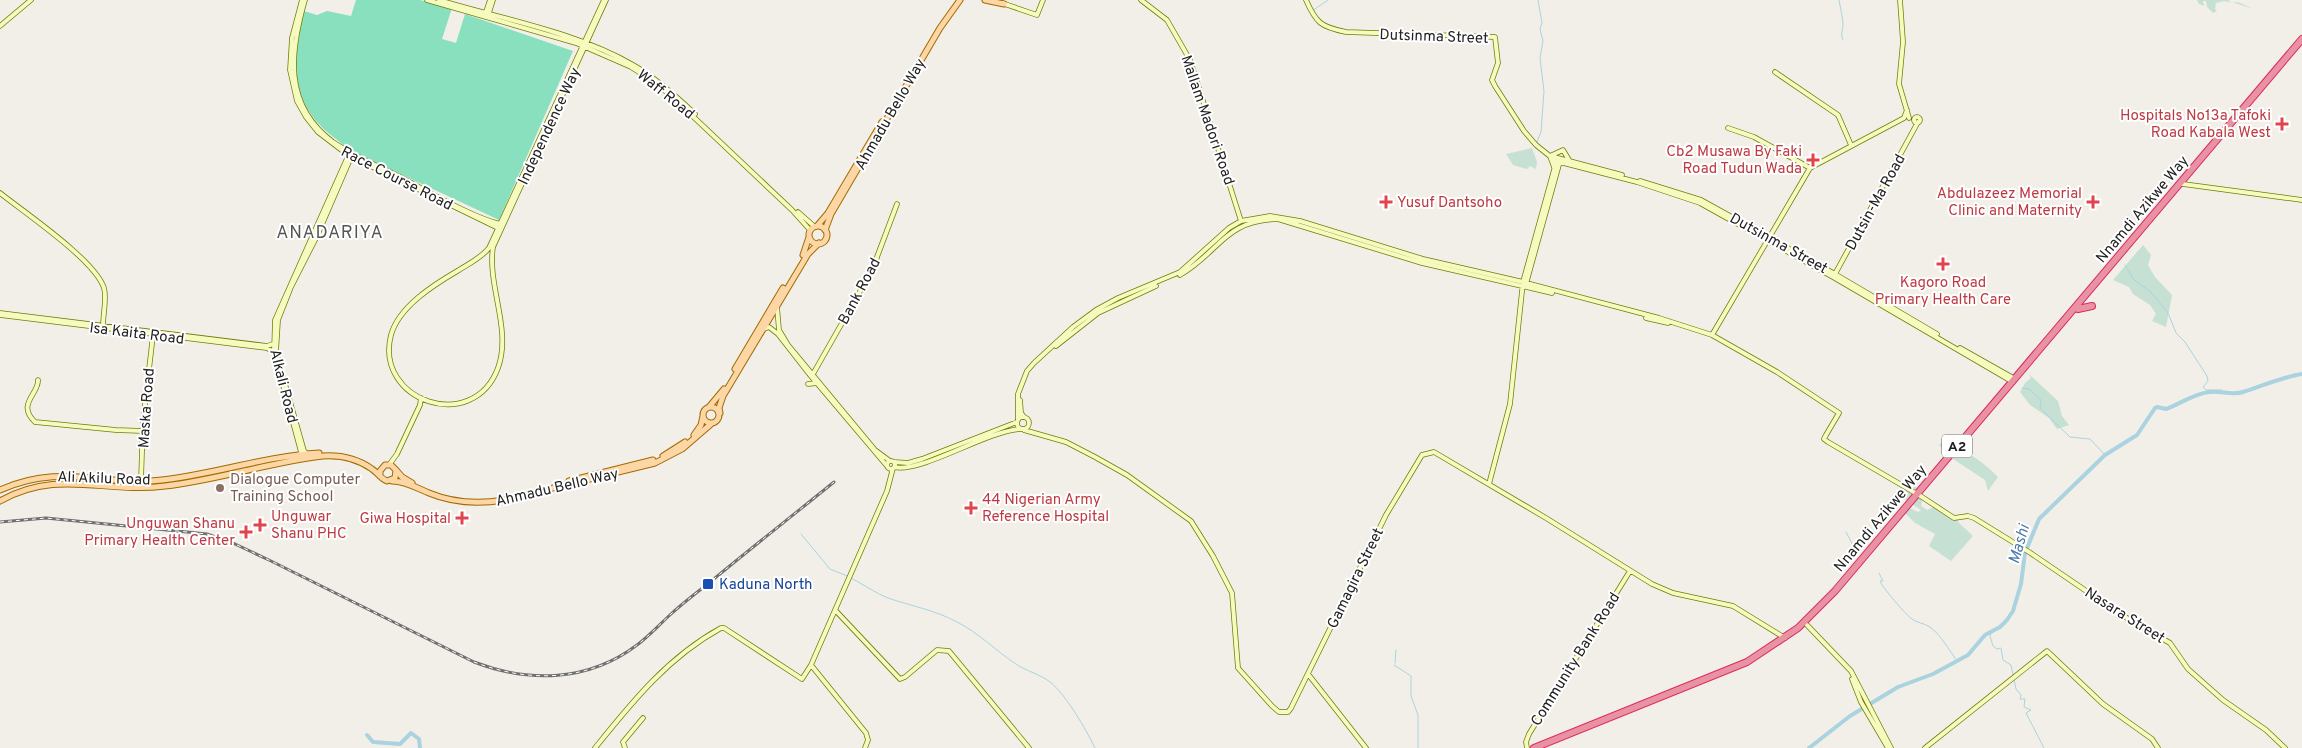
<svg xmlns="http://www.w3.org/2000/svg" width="2302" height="748" font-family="Overpass,sans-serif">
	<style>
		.wetland { fill: #c6e0d4 }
		.pitch { fill: #88e0be }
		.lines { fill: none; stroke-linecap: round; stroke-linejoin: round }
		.stream { stroke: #aad3df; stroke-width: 1 }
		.river { stroke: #aad3df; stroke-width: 4 }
		.secondary-casing { stroke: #707d05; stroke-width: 5.5 }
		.primary-casing { stroke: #a06b00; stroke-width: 7 }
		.highway-casing { stroke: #dc2a67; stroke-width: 8 }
		.secondary { stroke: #f7fabf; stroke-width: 4 }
		.primary { stroke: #fcd6a4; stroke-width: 5 }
		.highway { stroke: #e892a2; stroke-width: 6 }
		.rail-casing { stroke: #707070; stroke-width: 3 }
		.rail { stroke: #fff; stroke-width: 1; stroke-dasharray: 4; stroke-linecap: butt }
		.health-dot { fill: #e0444e; stroke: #fff; stroke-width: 2 }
		.education-dot { fill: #8d6e63; stroke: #fff; stroke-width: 2 }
		.transit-dot { fill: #1a4fb4; stroke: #fff; stroke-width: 2 }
		.labels { text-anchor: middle; stroke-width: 4; stroke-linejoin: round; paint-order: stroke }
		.shield { fill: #fff; stroke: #646464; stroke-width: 1 }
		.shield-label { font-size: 14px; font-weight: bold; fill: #222 }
		.street-label { font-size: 15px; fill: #222; stroke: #fff }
		.health-label { font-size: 15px; fill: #be3a42; stroke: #fff; text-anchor: end }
		.education-label { font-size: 15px; fill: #785e54; stroke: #fff; text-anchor: start }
		.transit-label { font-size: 15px; fill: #164399; stroke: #fff; text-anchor: start }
		.water-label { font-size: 16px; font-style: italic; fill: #4a7aab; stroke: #fff }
		.quarter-label { font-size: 18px; letter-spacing: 1px; fill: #555; stroke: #fff }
	</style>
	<rect width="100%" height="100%" fill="#f2efe9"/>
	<path class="wetland" d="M2197,0H2228L2232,3L2238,2L2254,9L2238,4L2224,1L2216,3L2215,9L2217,11L2213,13L2207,7L2206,1H2203L2204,6L2199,4Z
		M1532,148L1537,162L1536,169L1530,166L1527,169L1513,165L1506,154Z
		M2143,245L2151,255L2148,265L2155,277L2172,295L2166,327L2152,321L2156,314L2150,305L2133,294L2129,287L2113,280Z
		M2029,374L2058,401L2062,416L2069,425L2057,429L2049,418L2030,405L2020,392L2025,383L2031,378Z
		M1945,435L1959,448L1957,451C1972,452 1988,467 1998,477L1988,491L1985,480L1950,457L1939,445L1944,441Z
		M1891,477L1908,485L1918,488L1923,496L1921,506L1927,510L1939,505L1942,507V509L1959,520L1958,522L1973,536L1951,561L1929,546L1935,534L1915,523L1902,510L1904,505L1918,512L1921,510L1904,499L1908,493L1894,483Z"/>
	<path class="pitch" d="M356,0H420L452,8L442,39L456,43L465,14L573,51L499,220C466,204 432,189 398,173C383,166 368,160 353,152C346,148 339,141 332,136C289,103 291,59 304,11L317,15L327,11L351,16Z"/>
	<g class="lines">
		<path class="stream" d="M1839,0C1840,5 1843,20 1843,24C1843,31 1840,34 1843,40
			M1312,11L1328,0
			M1536,144L1541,132L1544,91L1540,58L1543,41L1540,29L1542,23L1538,0
			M2125,265L2134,280L2151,292L2168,313L2176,333L2185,342L2207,376L2208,381L2203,387L2206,390H2222
			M2022,388L2029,389L2041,400L2040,408L2070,437L2090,439L2105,455
			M1846,532L1856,551
			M801,534L830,569L847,576
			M1879,573L1883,581H1880C1881,586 1907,616 1912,619C1917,623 1924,623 1930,627C1941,635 1949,650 1957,661
			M851,578C863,584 875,593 888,598C911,606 935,610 957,622C979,633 996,651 1016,664C1026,671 1040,674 1050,682C1065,693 1087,731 1095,748
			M1992,631L1990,636L1993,646L1997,649L2001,648L2003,660L2011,665L2016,689L2021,695L2020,699H2025L2024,707L2031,710L2026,713L2044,748
			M1395,663L1396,650
			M1394,665L1411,676V696L1418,715V748"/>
		<path class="river" d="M367,735L373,742L400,744L411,733L419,739L420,748
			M1809,748L1850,716L1898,687L1933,674L1968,655L1985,635L2000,627L2007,620L2013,611L2021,584L2025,553L2039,519L2105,455L2137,435L2155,408L2157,407L2166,409C2180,404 2193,394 2209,392C2220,390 2232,396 2243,392C2262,386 2282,377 2302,374"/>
		<g class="secondary-casing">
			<path id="secondary" d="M302,0L292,38L290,70L297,101L306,117L318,132L348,155L498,228
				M305,0C290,52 283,105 333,142C355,157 380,167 404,179C431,193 472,217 500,224
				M427,0L576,43L631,67L656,83L683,107L792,210L810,230
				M439,0C502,19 576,32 633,65C656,78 676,96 695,114
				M604,0L489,248C481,258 470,263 459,270C435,284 399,306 391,335C374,401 473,435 498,368C512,329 487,286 493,247L606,0
				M1141,0L1167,20L1190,60L1241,221
				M1306,0C1316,23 1321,27 1346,32L1495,37L1498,63L1492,80L1495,86L1524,131L1536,145L1556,161L1637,182L1700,203L1833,277L2013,382
				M1900,0L1903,42L1899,84L1909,118
				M1002,3L1037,15L1043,0
				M485,15L490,0
				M488,16L493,0
				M0,26L31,0
				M1775,72L1838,115L1851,145
				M1914 120a3 3 0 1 1 6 0a3 3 0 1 1-6 0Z
				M1728,128L1754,137L1810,168L1904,118L1907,110
				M1554,157L1622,175
				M1554,167L1550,156L1563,150L1569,160
				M1640,181L1701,200L1835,274L1937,334
				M2183,184L2302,200
				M0,193C25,213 95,260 104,288C107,298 103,314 103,326
				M798,212L815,227
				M1835,274L1918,122
				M1180,275C1221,251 1223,221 1278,219L1422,263L1552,293
				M1526,284L1560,161
				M777,307L779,330L788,345L875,450L890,461
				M0,313L267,346L273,344
				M0,315L267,348L274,352
				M1646,318L1668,323
				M764,329L769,327L778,334L810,375L887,466
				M1712,335L1810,168
				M1056,346L1098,313L1156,286
				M1960,348L2015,379
				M813,374L875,265L877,257L897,204
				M38,380C39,394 16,404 35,422L116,430L143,431
				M808,384L817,383
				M1020,400L1021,413L1024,417
				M1017 423a6 6 0 1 1 12 0a6 6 0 1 1-12 0Z
				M1018,420V394L1027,371L1034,363L1073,327L1096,310L1118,298L1180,272L1229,228L1241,221L1270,216L1300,221L1423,259L1523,282L1659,318L1712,335L1777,372L1839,413L1826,435L1824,439L1828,442L1917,494
				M1024,430L1066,442L1095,457L1127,475L1191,521L1213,556L1232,593L1238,668L1272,706L1279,712H1288L1291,708L1386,515L1422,455L1434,452L1546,518L1652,584L1673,593L1733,606L1785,638
				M307,454L304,451L276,352L278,320L291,287L317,236L352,155
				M300,455L301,452L274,352L275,320L349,154
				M887 465a4 4 0 1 1 8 0a4 4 0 1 1-8 0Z
				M894,462L908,463L922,459L1017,422
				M389,465L397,454L420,405L421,398
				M894,467C920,474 986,431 1020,429
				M141,481L143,421L153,335
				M1489,484L1510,404L1523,282L1557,159
				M1919,495L1954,518L1968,516L1974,518L2029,552L2120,614L2170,643L2188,669L2223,700L2266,730L2285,748
				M836,611L900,679L905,677L937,650L949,651L1029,748
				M1807,625L1851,671L1891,748
				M1308,674L1366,748
				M1852,679L1861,702L1888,748
				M595,748C632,702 668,657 721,628H724L802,679L811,665
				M625,748L623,742L643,718
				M865,748L868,740L866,733L811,665L887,491L893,468
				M1527,748L1526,742L1529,734L1630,571
				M1925,748L2047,651L2103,704L2152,739L2158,748"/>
		</g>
		<g class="primary-casing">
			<path id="primary" d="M985,0L1004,4
				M817,226L828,213L882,122
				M809 235a9 9 0 1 1 18 0a9 9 0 1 1-18 0Z
				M825,230L831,214L940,28L960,0
				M803,255L809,237
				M735,369L783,288
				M703 415a8 8 0 1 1 16 0a8 8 0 1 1-16 0Z
				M709,407L724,389
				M720,413L719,408L723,396L808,254L819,243
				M694,435L701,425L703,416
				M663,456L685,442
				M396,470L402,477L412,483
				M392,481C405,481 417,488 429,493C453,503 479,504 504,500L655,463L682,449L711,424
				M569,481L653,460
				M0,490C62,462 102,487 162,480C215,474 266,456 319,453
				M0,501C58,468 105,494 165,486C218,480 270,462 323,456C340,455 358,459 372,469C378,473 381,479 387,481L395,478L396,470L391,465H385L380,471V476"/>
		</g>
		<g class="highway-casing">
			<path id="highway" d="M2078,309L2092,306
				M1534,748L1747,662L1798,628L1835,591L2302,39"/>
		</g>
		<use href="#secondary" class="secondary"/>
		<use href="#primary" class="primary"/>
		<use href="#highway" class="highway"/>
		<g class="rail-casing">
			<path id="rail" d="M0,522L46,518L207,534L235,544L271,561L474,662C529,683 588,682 637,645C649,636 659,625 671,614C683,603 696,593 709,583C750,549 792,516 834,482"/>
		</g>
		<use href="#rail" class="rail"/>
	</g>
	<g class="health-dot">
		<path d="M2279.5 116.5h5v5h5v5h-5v5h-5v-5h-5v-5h5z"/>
		<path d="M1810.5 152.5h5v5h5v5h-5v5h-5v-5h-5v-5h5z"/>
		<path d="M1383.5 194.5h5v5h5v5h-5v5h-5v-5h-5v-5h5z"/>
		<path d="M2090.5 194.5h5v5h5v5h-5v5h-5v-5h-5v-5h5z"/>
		<path d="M1940.5 256.5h5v5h5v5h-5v5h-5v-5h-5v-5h5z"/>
		<path d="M968.5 500.5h5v5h5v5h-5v5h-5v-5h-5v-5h5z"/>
		<path d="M459.5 510.5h5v5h5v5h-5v5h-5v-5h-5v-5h5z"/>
		<path d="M257.5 517.5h5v5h5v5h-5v5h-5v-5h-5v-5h5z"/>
		<path d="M243.5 524.5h5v5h5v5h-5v5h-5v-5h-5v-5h5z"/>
	</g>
	<circle class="education-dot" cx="220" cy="488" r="5"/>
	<rect class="transit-dot" x="702" y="578" width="12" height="12" rx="2.5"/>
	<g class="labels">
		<rect class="shield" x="1942" y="434.5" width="30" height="23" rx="4"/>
		<g class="shield-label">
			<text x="1957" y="451">A2</text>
		</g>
		<g class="street-label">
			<text transform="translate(1434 36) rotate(2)" y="5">Dutsinma Street</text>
			<text transform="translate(666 94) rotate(39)" y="5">Waff Road</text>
			<text transform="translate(890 114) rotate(-60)" y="5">Ahmadu Bello Way</text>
			<text transform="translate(1208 120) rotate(71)" y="5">Mallam Madori Road</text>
			<text transform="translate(549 126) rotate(-65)" y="5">Independence Way</text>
			<text transform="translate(397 178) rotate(27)" y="5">Race Course Road</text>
			<text transform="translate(1875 202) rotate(-61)" y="5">Dutsin-Ma Road</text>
			<text transform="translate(2142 209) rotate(-50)" y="5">Nnamdi Azikwe Way</text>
			<text transform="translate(1779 243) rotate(29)" y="5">Dutsinma Street</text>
			<text transform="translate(859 291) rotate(-62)" y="5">Bank Road</text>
			<text transform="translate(137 333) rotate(7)" y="5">Isa Kaita Road</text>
			<text transform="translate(284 386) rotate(76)" y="5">Alkali Road</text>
			<text transform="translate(146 408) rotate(-86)" y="5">Maska Road</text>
			<text transform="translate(104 478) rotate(2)" y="5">Ali Akilu Road</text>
			<text transform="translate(557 487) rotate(-13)" y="5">Ahmadu Bello Way</text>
			<text transform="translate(1880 518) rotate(-50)" y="5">Nnamdi Azikwe Way</text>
			<text transform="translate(1355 578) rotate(-64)" y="5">Gamagira Street</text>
			<text transform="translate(2125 615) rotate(32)" y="5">Nasara Street</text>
			<text transform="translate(1575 659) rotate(-58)" y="5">Community Bank Road</text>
		</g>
		<g class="health-label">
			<text x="2271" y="120">Hospitals No13a Tafoki<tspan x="2271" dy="17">Road Kabala West</tspan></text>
			<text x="1802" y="156">Cb2 Musawa By Faki<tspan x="1802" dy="17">Road Tudun Wada</tspan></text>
			<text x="2082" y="198">Abdulazeez Memorial<tspan x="2082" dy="17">Clinic and Maternity</tspan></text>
			<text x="1397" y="207" text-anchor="start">Yusuf Dantsoho</text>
			<text x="1943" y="287" text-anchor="middle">Kagoro Road<tspan x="1943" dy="17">Primary Health Care</tspan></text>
			<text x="982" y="504" text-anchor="start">44 Nigerian Army<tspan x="982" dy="17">Reference Hospital</tspan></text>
			<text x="271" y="521" text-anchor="start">Unguwar<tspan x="271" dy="17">Shanu PHC</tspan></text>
			<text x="451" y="523">Giwa Hospital</text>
			<text x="235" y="528">Unguwan Shanu<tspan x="235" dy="17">Primary Health Center</tspan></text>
		</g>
		<g class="education-label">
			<text x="230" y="484">Dialogue Computer<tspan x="230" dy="17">Training School</tspan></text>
		</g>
		<g class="transit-label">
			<text x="719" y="589">Kaduna North</text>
		</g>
		<g class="water-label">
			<text transform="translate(2018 544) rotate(-74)" y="6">Mashi</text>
		</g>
		<g class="quarter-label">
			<text x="330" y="238">ANADARIYA</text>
		</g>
	</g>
</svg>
